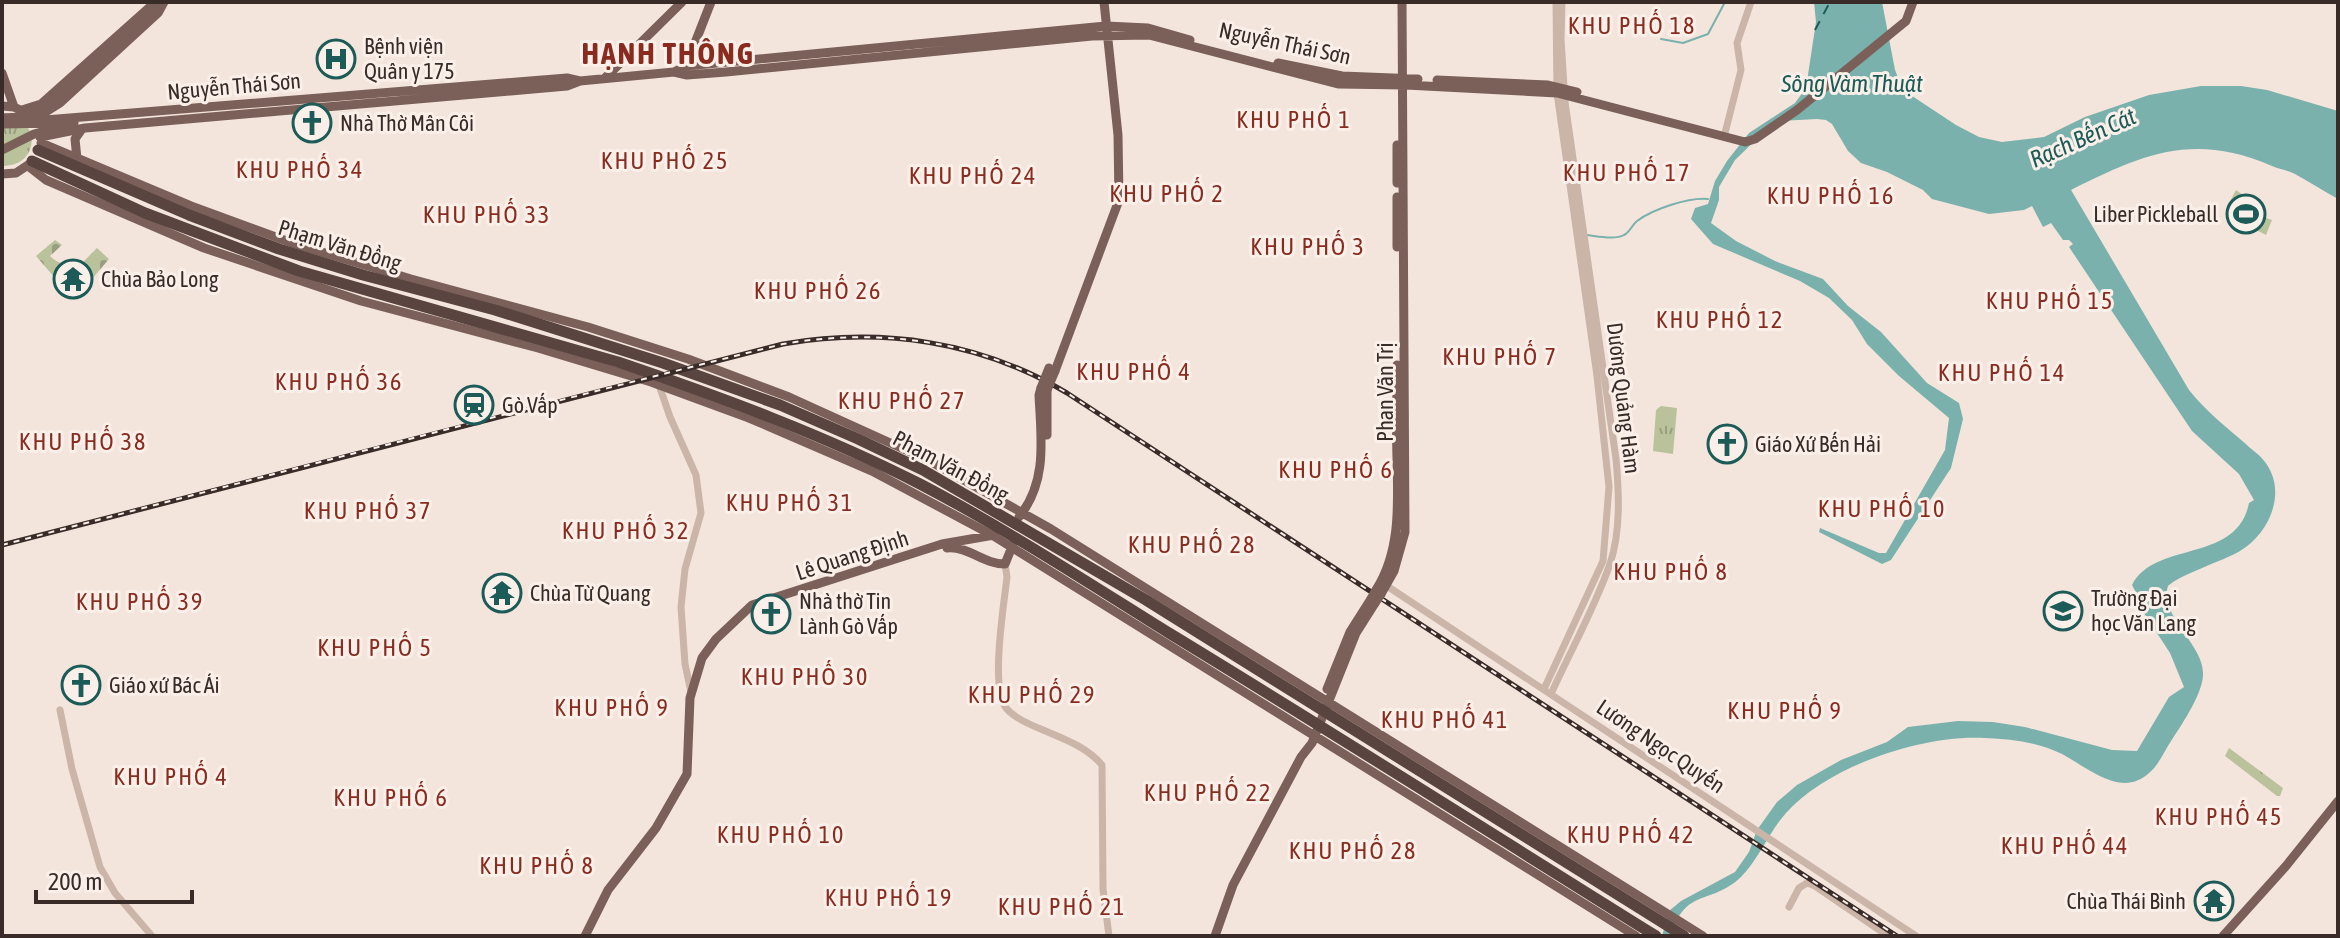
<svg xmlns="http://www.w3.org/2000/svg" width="2340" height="938" font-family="'Asap Condensed',sans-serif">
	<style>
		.grass { fill: #bac29c }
		.cemetery { fill: url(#cemetery-stones) }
		.park { fill: url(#park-tufts) }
		.water { fill: #7ab1ac }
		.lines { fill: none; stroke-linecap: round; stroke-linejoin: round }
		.stream { stroke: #7ab1ac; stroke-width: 2 }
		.ferry { stroke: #1c5b57; stroke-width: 2; stroke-dasharray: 10 8; stroke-linecap: butt }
		.minor { stroke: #cbb4a8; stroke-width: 7 }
		.major { stroke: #7a6059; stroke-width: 9 }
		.highway { stroke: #59443f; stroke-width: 11 }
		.rail-casing { stroke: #382b28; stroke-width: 5 }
		.rail { stroke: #faf0e9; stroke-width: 2; stroke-dasharray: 6; stroke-linecap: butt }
		.major-bridge { stroke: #7a6059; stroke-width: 9 }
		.labels { text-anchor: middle; stroke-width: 6; stroke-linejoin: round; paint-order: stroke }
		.street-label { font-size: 22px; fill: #382b28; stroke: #faf0e9 }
		.poi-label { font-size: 22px; fill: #382b28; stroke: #faf0e9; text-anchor: start }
		.neighbourhood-label { font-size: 24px; letter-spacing: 2px; fill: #892b1f; stroke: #faf0e9 }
		.water-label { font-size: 24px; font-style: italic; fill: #1c5b57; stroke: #faf0e9 }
		.district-label { font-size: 30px; font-weight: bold; letter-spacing: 2px; fill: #892b1f; stroke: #faf0e9 }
	</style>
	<defs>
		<pattern id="cemetery-stones" width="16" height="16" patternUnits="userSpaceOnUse" patternTransform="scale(2)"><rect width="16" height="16" fill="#bac29c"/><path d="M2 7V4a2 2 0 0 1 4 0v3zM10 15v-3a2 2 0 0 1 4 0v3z" fill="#989e7f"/></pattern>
		<pattern id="park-tufts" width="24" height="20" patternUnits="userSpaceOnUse" patternTransform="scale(2)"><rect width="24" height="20" fill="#bac29c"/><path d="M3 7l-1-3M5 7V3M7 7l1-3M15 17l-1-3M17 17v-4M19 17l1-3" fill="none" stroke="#989e7f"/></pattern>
	</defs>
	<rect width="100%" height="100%" fill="#f3e5dc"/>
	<path class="grass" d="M2236,190L2250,200L2246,208L2249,212L2272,220L2266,235L2241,222L2244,217L2227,207Z"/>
	<path class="cemetery" d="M55,240L62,245L50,256C58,264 66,264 76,269L97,248L109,259L74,300L36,256Z"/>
	<path class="park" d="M5,113C42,119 40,167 2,166V114Z
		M1661,406L1677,408L1673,454L1653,451L1656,410Z
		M2229,748L2283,788L2280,796H2277L2225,756Z"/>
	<path class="water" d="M1814,2H1882L1895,70L1903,90L1956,125L1979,137L2002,142L2044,137L2085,117L2149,95L2201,86H2241L2267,90L2338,111V199C2323,191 2310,182 2295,174C2287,170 2279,169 2272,166C2193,132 2143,154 2071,190L2189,390C2206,411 2226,427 2247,445C2252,450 2260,455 2265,462C2288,492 2269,534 2240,551C2223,561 2179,575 2168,586C2158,614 2203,644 2203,673C2204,691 2183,723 2173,738C2165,749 2160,764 2149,773C2121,799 2087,767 2062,754C2037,742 2012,739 1985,738C1923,734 1828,766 1786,813C1769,832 1759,859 1741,877C1710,906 1685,887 1671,936H1662L1669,911L1681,901L1735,872L1749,852L1757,830L1777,802L1797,785L1841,760L1887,742L1908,727L1958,721L1993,722L2025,727L2112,750L2137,751L2169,697L2184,687L2170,653L2138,604L2139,598L2132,585C2155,540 2237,564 2249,503L2254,500L2239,474L2192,431L2069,247L2073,244L2069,240H2063L2051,223L2043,227L2032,206L2024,210L1989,214L1932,199L1923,190L1887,172L1861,163L1848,151L1832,124L1826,120L1817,119L1780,121L1766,130L1735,160L1719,187V200L1711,223L1736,241L1775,261L1823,279L1848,306L1881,332L1927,383L1959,403L1963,419L1951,468L1891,560L1882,564L1819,532L1820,528L1879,553H1886L1945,450L1949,418L1899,376L1867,344L1852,320L1829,298L1800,281L1713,244L1691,219L1695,208L1708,204L1715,181L1727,161L1749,133L1795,103L1806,88L1816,22Z"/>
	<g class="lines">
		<path class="stream" d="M1661,39L1683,43L1708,34L1725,2
			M1586,235C1597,236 1615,240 1624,235C1630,232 1632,225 1637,221C1653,209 1689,197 1708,199"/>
		<path class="ferry" d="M1815,30L1830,2"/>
		<path class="minor" d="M1724,137L1741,70L1737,43L1751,2
			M659,385L670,417L696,475L701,513L685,569L681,607L685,664L691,692
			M1005,564L1007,577C1004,604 990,688 1006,708C1014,718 1031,725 1043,730C1064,739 1087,747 1102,765L1103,889L1109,936
			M1387,586L1916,936
			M1544,689L1603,561L1609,487L1597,376L1557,93L1556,2
			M1551,694C1570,652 1595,607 1610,564C1621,531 1619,492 1616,459L1565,102L1561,39L1562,2
			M60,710L72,769L100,867L115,893L152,936
			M1789,907L1799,888L1807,883L1815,886L1888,936"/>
		<path class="major" d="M1278,63L1342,76L1418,79
			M686,66L711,2
			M674,72L686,66L1106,26L1148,28L1190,40
			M2,73L14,107
			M605,78L682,2
			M1437,80L1548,85L1577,92
			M2,106L14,107L24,112
			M22,110L41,104L152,5L158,2
			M33,120L60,103L158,13L164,2
			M45,120L567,78L580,81L674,72L687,75L726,72L1092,36L1149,35L1338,84L1406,85L1557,93L1745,142L1755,139L1797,110L1906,21L1913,2
			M40,137L85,128L567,86L580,81
			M41,143L191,206L292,243L411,279L588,327L688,359L789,397L930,461L1051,529L1703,936
			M77,159L75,139L82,129
			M28,166L46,180L204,248L361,301L538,348L651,382L749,418L872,471L992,535L1636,936
			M2,174L16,173L31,163
			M1397,183V145
			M1397,197V247
			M1055,371L1119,200L1118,135L1104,2
			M1047,435V390
			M1019,517C1048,481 1041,438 1039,395L1041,388
			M947,548C969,546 983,564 1005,564L1014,542
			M1376,590C1401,551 1398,503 1397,458C1396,427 1397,396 1397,365
			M1381,594L1394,571L1405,532L1402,2
			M1327,689L1350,632L1371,599
			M585,936L608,890L656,828L687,774L690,698L702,658L716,639L752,605L942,544L994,535
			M1215,936L1233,885L1301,757L1312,743L1356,633L1375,603
			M2223,936L2286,866L2338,801"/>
		<path class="highway" d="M38,150L189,215L279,249L363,275L495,310L663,363L780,405L858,439L923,470L1146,600L1684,936
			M32,161L145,213L299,271L618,362C721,397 824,435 920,484C1006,529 1087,582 1169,633C1332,732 1494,835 1656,936"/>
		<g class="rail-casing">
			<path id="rail" d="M2,545C262,477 522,409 783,344C882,327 980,341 1067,393L1897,936"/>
		</g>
		<use href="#rail" class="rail"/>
		<path class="major-bridge" d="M2,118L23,117L43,109L155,9
			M2,124L55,123
			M2,150L34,134L74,123
			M1041,388L1049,368
			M1047,390L1055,371
			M1371,599L1376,590
			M1375,603L1381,594"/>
	</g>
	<defs>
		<g id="hospital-ring" transform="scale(2)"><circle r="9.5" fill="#faf0e9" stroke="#1c5b57" stroke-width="1.5"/><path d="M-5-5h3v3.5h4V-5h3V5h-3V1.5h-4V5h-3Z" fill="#1c5b57"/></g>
		<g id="church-ring" transform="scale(2)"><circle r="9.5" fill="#faf0e9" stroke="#1c5b57" stroke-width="1.5"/><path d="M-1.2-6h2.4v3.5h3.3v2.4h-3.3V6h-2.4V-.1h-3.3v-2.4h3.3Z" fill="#1c5b57"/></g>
		<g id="stadium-ring" transform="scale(2)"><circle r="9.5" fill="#faf0e9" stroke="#1c5b57" stroke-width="1.5"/><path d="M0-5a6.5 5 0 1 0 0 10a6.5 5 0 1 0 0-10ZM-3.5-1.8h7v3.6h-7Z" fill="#1c5b57"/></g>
		<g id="temple-ring" transform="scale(2)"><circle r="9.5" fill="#faf0e9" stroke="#1c5b57" stroke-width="1.5"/><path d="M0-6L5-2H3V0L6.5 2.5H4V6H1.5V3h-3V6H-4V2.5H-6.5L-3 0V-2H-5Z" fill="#1c5b57"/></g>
		<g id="station-ring" transform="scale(2)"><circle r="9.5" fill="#faf0e9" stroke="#1c5b57" stroke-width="1.5"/><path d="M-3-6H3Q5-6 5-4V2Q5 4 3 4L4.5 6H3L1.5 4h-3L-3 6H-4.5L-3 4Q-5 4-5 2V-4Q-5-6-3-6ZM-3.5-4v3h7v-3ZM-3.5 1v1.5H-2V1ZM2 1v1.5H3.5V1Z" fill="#1c5b57"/></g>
		<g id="university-ring" transform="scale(2)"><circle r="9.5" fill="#faf0e9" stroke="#1c5b57" stroke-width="1.5"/><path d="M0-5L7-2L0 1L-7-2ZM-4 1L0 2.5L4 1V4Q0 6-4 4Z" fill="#1c5b57"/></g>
	</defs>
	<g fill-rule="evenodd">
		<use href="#hospital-ring" x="336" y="59"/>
		<use href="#church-ring" x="312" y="123"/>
		<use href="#stadium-ring" x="2246" y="214"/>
		<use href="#temple-ring" x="73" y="279"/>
		<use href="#station-ring" x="474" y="405"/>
		<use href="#church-ring" x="1727" y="444"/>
		<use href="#temple-ring" x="502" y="593"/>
		<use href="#university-ring" x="2063" y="611"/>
		<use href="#church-ring" x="771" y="614"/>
		<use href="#church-ring" x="81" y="685"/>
		<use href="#temple-ring" x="2214" y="901"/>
	</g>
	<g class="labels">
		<g class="street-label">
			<text transform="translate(1285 43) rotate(12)" y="8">Nguyễn Thái Sơn</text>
			<text transform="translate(234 86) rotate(-5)" y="8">Nguyễn Thái Sơn</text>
			<text transform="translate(340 245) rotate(17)" y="8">Phạm Văn Đồng</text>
			<text transform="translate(1385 392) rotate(-90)" y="8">Phan Văn Trị</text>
			<text transform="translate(1624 398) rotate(83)" y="8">Dương Quảng Hàm</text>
			<text transform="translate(951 466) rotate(28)" y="8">Phạm Văn Đồng</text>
			<text transform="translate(852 555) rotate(-18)" y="8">Lê Quang Định</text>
			<text transform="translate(1661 746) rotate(34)" y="8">Lương Ngọc Quyến</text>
		</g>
		<g class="poi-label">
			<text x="364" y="54">Bệnh viện<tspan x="364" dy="25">Quân y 175</tspan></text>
			<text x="340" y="131">Nhà Thờ Mân Côi</text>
			<text x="2218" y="222" text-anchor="end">Liber Pickleball</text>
			<text x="101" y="287">Chùa Bảo Long</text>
			<text x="502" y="413">Gò Vấp</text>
			<text x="1755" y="452">Giáo Xứ Bến Hải</text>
			<text x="530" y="601">Chùa Từ Quang</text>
			<text x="2091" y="606">Trường Đại<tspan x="2091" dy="25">học Văn Lang</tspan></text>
			<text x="799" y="609">Nhà thờ Tin<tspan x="799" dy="25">Lành Gò Vấp</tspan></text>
			<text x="109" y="693">Giáo xứ Bác Ái</text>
			<text x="2186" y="909" text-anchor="end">Chùa Thái Bình</text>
		</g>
		<g class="neighbourhood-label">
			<text x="1632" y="34">KHU PHỐ 18</text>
			<text x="1294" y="128">KHU PHỐ 1</text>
			<text x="665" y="169">KHU PHỐ 25</text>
			<text x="300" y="178">KHU PHỐ 34</text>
			<text x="1627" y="181">KHU PHỐ 17</text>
			<text x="973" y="184">KHU PHỐ 24</text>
			<text x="1167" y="202">KHU PHỐ 2</text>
			<text x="1831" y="204">KHU PHỐ 16</text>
			<text x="487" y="223">KHU PHỐ 33</text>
			<text x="1308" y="255">KHU PHỐ 3</text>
			<text x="818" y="299">KHU PHỐ 26</text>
			<text x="2050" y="309">KHU PHỐ 15</text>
			<text x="1720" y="328">KHU PHỐ 12</text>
			<text x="1500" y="365">KHU PHỐ 7</text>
			<text x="1134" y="380">KHU PHỐ 4</text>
			<text x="2002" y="381">KHU PHỐ 14</text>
			<text x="339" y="390">KHU PHỐ 36</text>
			<text x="902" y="409">KHU PHỐ 27</text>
			<text x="83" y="450">KHU PHỐ 38</text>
			<text x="1336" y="478">KHU PHỐ 6</text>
			<text x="790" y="511">KHU PHỐ 31</text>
			<text x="1882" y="517">KHU PHỐ 10</text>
			<text x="368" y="519">KHU PHỐ 37</text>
			<text x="626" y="539">KHU PHỐ 32</text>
			<text x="1192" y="553">KHU PHỐ 28</text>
			<text x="1671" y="580">KHU PHỐ 8</text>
			<text x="140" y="610">KHU PHỐ 39</text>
			<text x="375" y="656">KHU PHỐ 5</text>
			<text x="805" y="685">KHU PHỐ 30</text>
			<text x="1032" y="703">KHU PHỐ 29</text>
			<text x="612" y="716">KHU PHỐ 9</text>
			<text x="1785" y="719">KHU PHỐ 9</text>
			<text x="1445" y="728">KHU PHỐ 41</text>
			<text x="171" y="785">KHU PHỐ 4</text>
			<text x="1208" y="801">KHU PHỐ 22</text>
			<text x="391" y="806">KHU PHỐ 6</text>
			<text x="2219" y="825">KHU PHỐ 45</text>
			<text x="781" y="843">KHU PHỐ 10</text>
			<text x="1631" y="843">KHU PHỐ 42</text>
			<text x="2065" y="854">KHU PHỐ 44</text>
			<text x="1353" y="859">KHU PHỐ 28</text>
			<text x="537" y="874">KHU PHỐ 8</text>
			<text x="889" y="906">KHU PHỐ 19</text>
			<text x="1062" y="915">KHU PHỐ 21</text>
		</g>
		<g class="water-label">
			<text x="1852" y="92">Sông Vàm Thuật</text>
			<text transform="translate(2083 138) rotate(-24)" y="8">Rạch Bến Cát</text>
		</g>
		<g class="district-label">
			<text x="668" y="64">HẠNH THÔNG</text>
		</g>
	</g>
	<rect width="2340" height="938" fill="none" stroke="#382b28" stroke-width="8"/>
	<path d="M36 890v12h156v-12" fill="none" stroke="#382b28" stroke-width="4"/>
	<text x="48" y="890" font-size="24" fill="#382b28" stroke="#faf0e9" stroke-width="6" paint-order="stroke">200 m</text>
</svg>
